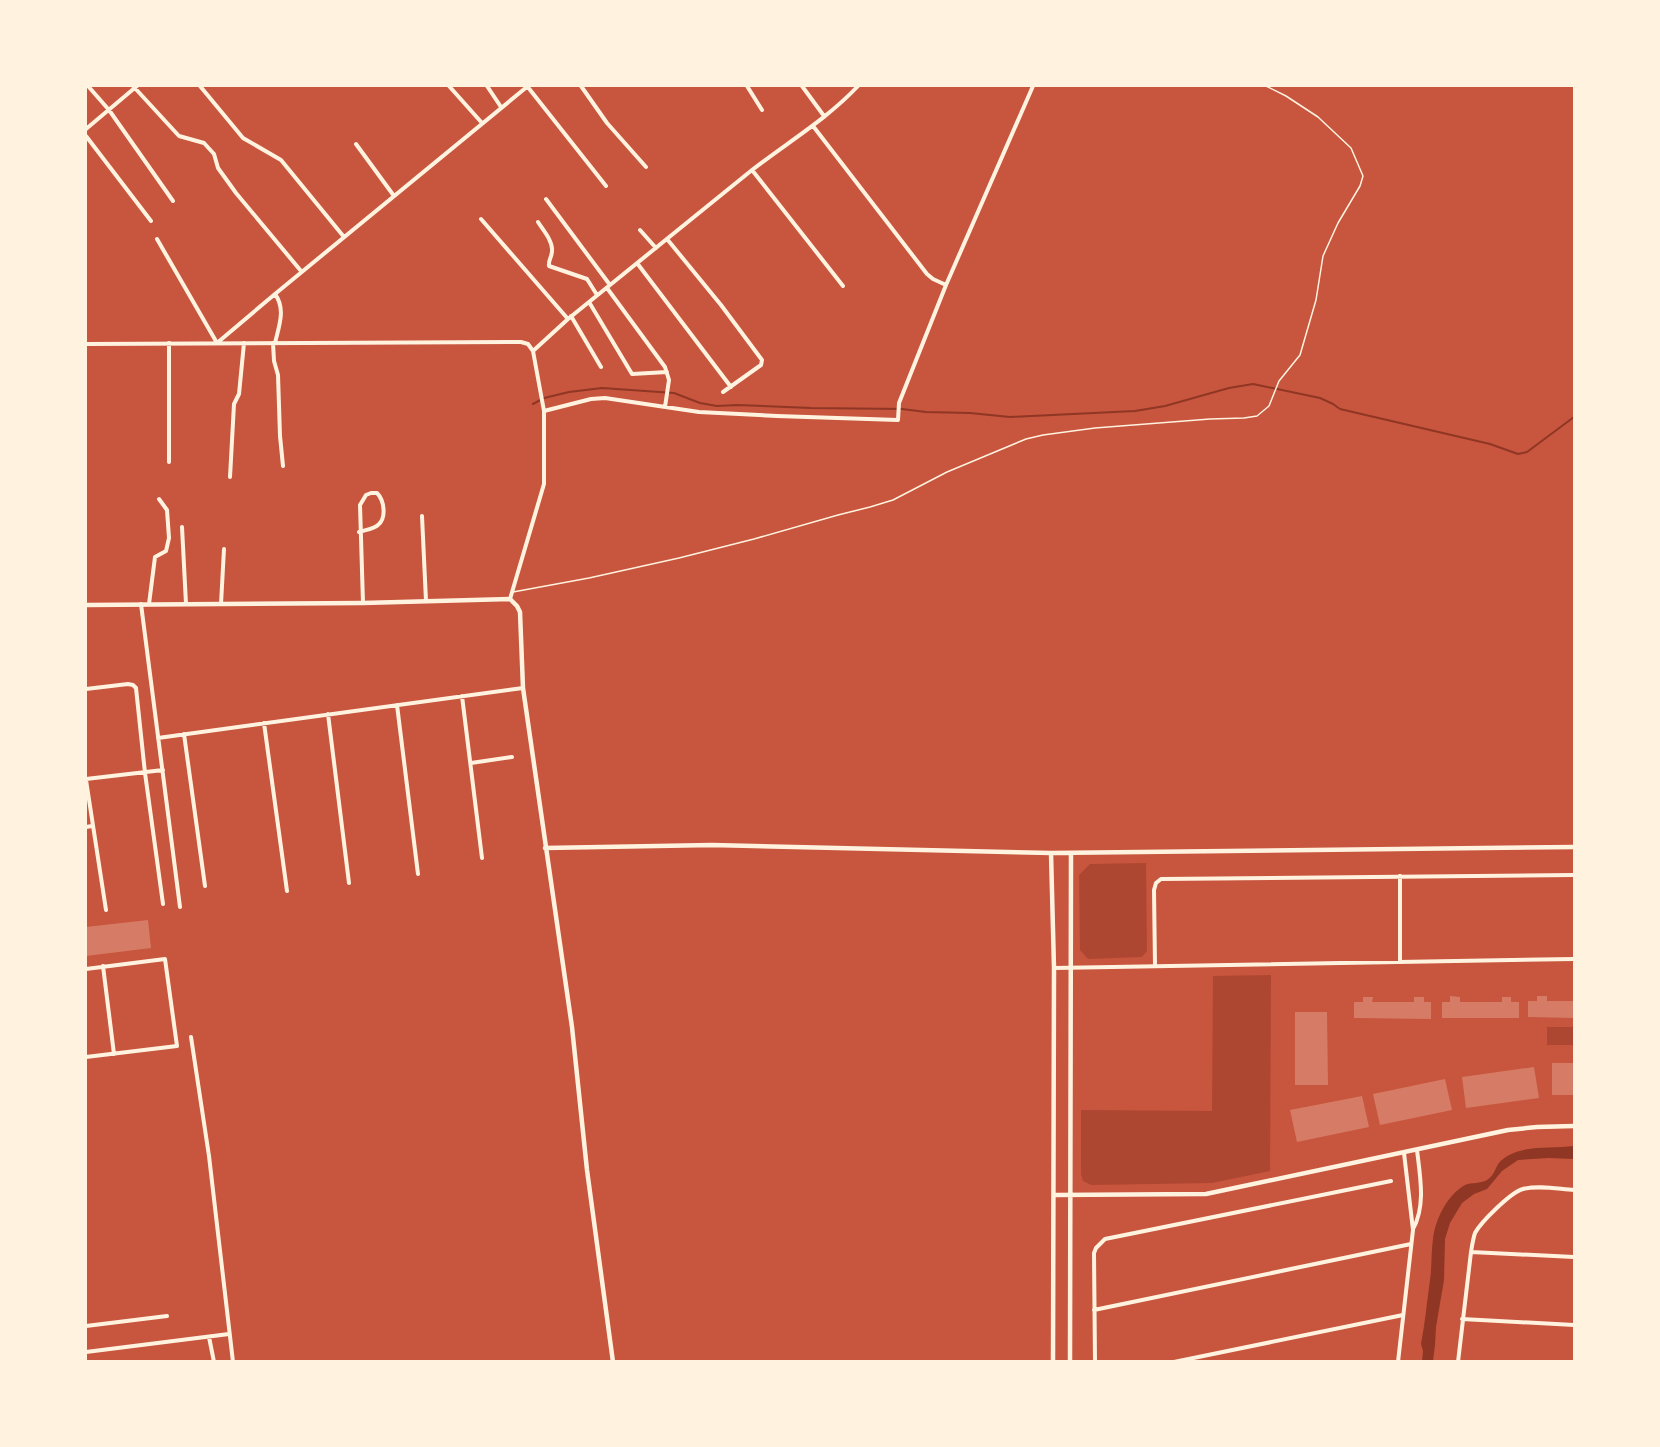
<svg xmlns="http://www.w3.org/2000/svg" width="1660" height="1447" font-family="Raleway,sans-serif">
	<style>
		.green { fill: #ae4732 }
		.water { fill: #8f3625 }
		.lines { fill: none; stroke-linecap: round; stroke-linejoin: round }
		.stream { stroke: #8f3625; stroke-width: 2 }
		.building { fill: #d67c66 }
		.service { stroke: #fff3e0; stroke-width: 1.5 }
		.minor { stroke: #fff3e0; stroke-width: 4 }
		.tertiary { stroke: #fff3e0; stroke-width: 4.5 }
	</style>
	<rect width="100%" height="100%" fill="#c8553d"/>
	<path class="green" d="M1146,863L1147,951L1142,957L1088,959L1080,950L1079,875L1090,864Z
		M1271,975L1270,1171L1212,1183L1091,1185L1083,1181L1081,1174V1110L1212,1111L1213,976Z
		M1547,1027H1574V1045H1547Z"/>
	<path class="water" d="M1574,1146V1159L1549,1158L1518,1160L1502,1171L1487,1189L1474,1194L1462,1203L1450,1223L1445,1239L1444,1280L1436,1327L1435,1345L1433,1361H1422L1423,1351L1421,1344C1425,1323 1427,1302 1430,1280C1432,1267 1431,1253 1433,1239C1435,1220 1447,1195 1465,1185C1472,1182 1480,1184 1487,1180C1496,1175 1495,1164 1503,1159C1522,1144 1552,1149 1574,1146Z"/>
	<g class="lines">
		<path class="stream" d="M533,404L544,398L569,392L602,388L674,393L700,403L717,406L738,405L811,408L902,409L926,412L970,413L1010,417L1135,411L1165,406L1229,388L1253,384L1320,398L1333,404L1340,409L1490,444L1518,454L1527,452L1574,417"/>
	</g>
	<path class="building" d="M148,920L151,948L86,956V927Z
		M1450,996L1460,997V1002H1502V997H1511V1002H1519V1018H1442V1002H1450Z
		M1537,996H1547V1001H1574V1018L1528,1017V1001H1537Z
		M1363,997H1373L1372,1002H1414V997H1424V1002H1431V1019L1354,1018V1002H1363Z
		M1295,1012H1327L1328,1085H1295Z
		M1552,1063H1574V1095H1552Z
		M1534,1067L1539,1098L1466,1108L1462,1077Z
		M1445,1079L1452,1110L1380,1125L1373,1094Z
		M1362,1096L1369,1127L1297,1142L1290,1110Z"/>
	<g class="lines">
		<path class="service" d="M513,592L589,578L679,558L754,539L838,515L870,507L893,500L947,472L1026,439L1043,435L1095,428L1210,419L1244,418L1257,416L1269,406L1279,381L1300,355L1316,300L1323,256L1338,223L1360,186L1363,176L1351,148L1318,117L1286,96L1266,86"/>
		<path class="minor" d="M88,86L109,110L173,201
			M133,86L179,136L204,143L214,154L218,168L236,193L301,271
			M200,86L243,138L281,160L344,237
			M449,86L482,123
			M487,86L501,107
			M527,86L606,186
			M581,86L607,123L646,167
			M747,86L762,110
			M802,86L824,116
			M813,126L927,274L933,279L946,285
			M86,129L137,86
			M86,136L151,221
			M356,144L394,196
			M752,170L843,286
			M546,199L610,285
			M481,219L568,319
			M538,222C543,230 553,241 552,251C552,257 548,260 549,266L587,279L597,295
			M640,230L656,248
			M157,239L217,343L275,294L528,86
			M667,239L721,305L762,360L761,365L723,392
			M637,263L731,387
			M607,288L665,367L669,380L665,407
			M275,294C286,309 279,326 275,343
			M589,302L632,374L667,372
			M571,316L601,367
			M273,343L274,361L278,375L280,436L283,466
			M86,344L521,342L528,344L533,351L544,411V484L510,599
			M533,351L568,319L752,170C788,142 827,119 858,86
			M544,411L591,399L605,398L699,412L777,416L898,420L899,403L946,285L1033,86
			M169,462V343
			M230,477L234,404L239,394L244,343
			M422,516L426,601
			M182,527L186,604
			M359,532C365,530 374,529 378,525C387,518 384,500 377,493H371L366,495L360,505L363,603
			M141,604L180,907
			M149,604L155,557L166,551L169,538L167,510L159,499
			M221,604L224,549
			M86,689L128,684L133,685L136,688L145,773L163,904
			M462,696L482,858
			M397,705L418,874
			M328,714L349,883
			M264,723L287,891
			M184,734L205,886
			M158,738L523,688
			M471,763L512,757
			M86,779L163,770
			M86,780L106,910
			M86,827L92,826
			M1400,876V962
			M103,966L114,1054
			M1155,966L1154,890L1156,883L1161,879L1574,875
			M1054,968L1574,959
			M86,969L165,959L177,1046L86,1057
			M191,1037L209,1156L233,1362
			M1413,1229C1426,1206 1420,1176 1417,1150
			M1471,1252L1574,1257
			M1094,1310L1411,1244
			M1462,1319L1574,1325
			M86,1326L167,1316
			M209,1337L214,1362
			M86,1352L229,1334
			M1095,1362L1094,1253L1096,1248L1105,1239L1391,1181
			M1174,1362L1403,1315
			M1398,1362L1413,1230L1404,1153
			M1458,1362L1471,1252C1472,1246 1473,1239 1475,1233C1481,1222 1511,1192 1523,1189C1539,1185 1558,1189 1574,1190"/>
		<path class="tertiary" d="M86,605L363,603L510,599L517,606L520,612L523,688L572,1027L587,1170L613,1362
			M545,848L712,845L1051,853L1574,847
			M1051,853L1054,968L1053,1362
			M1054,1195L1206,1194L1508,1130L1537,1127L1574,1126
			M1070,1362L1071,853"/>
	</g>
	<rect width="1660" height="1447" fill="none" stroke="#fff3e0" stroke-width="174"/>
</svg>
